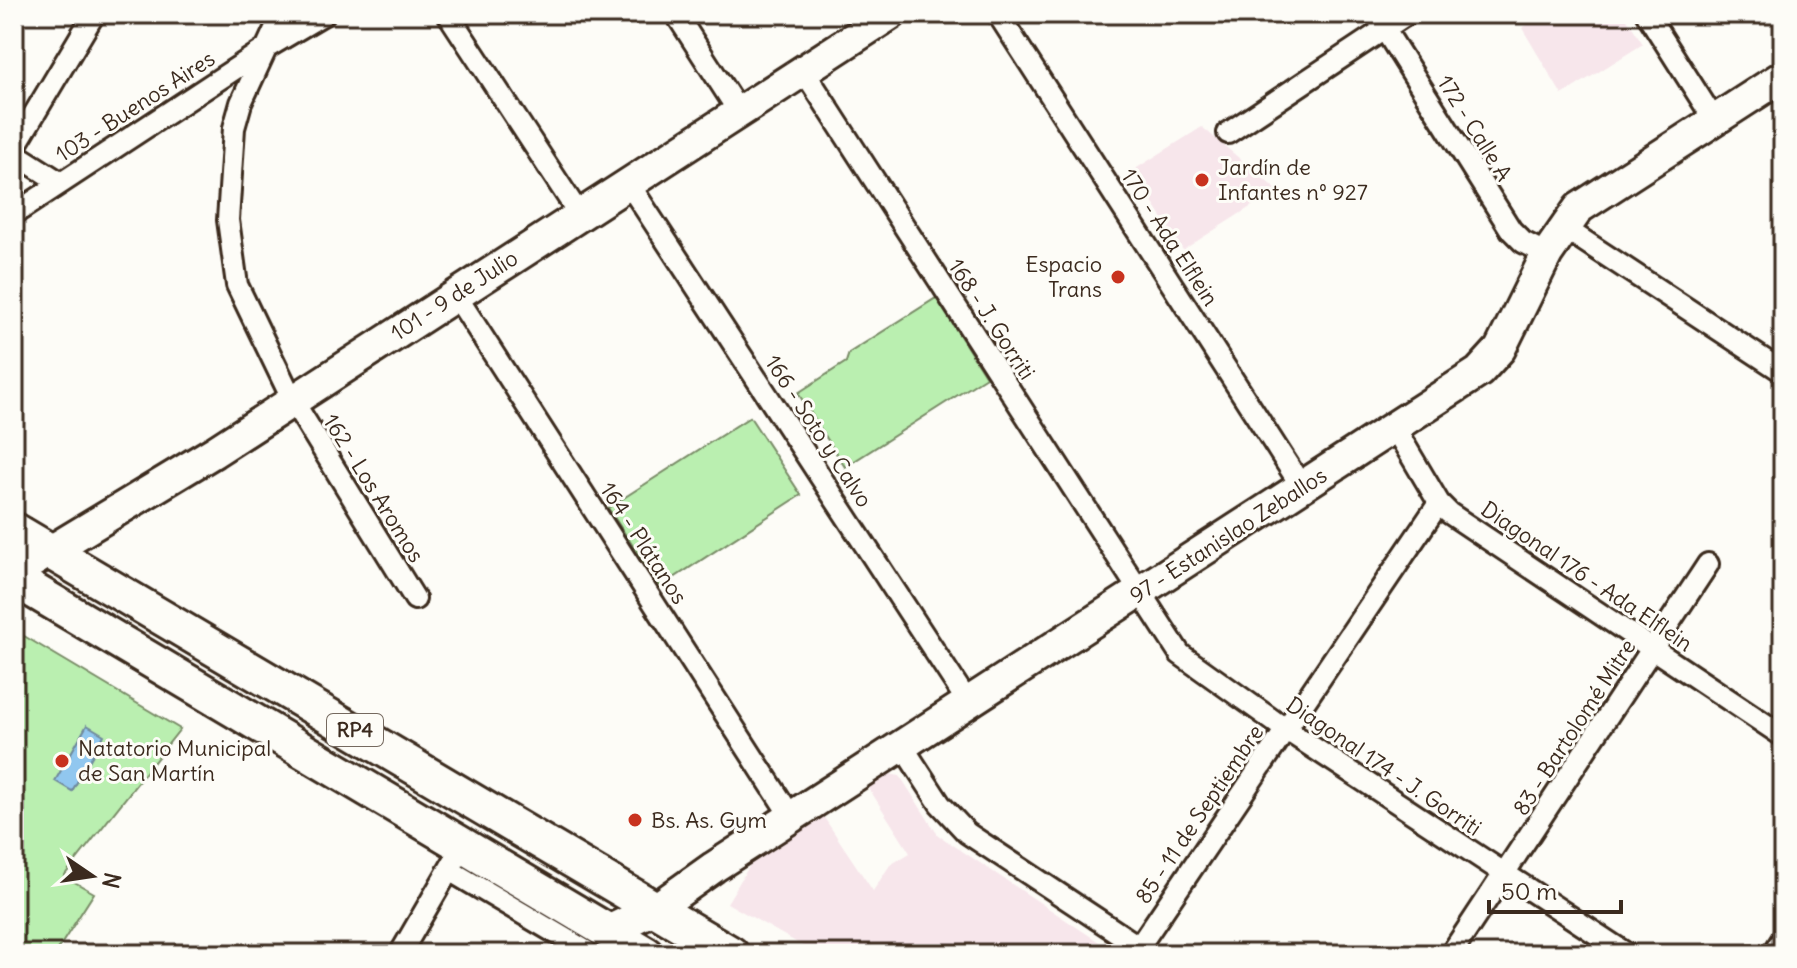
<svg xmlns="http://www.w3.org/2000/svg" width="1797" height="968" font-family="Delius,sans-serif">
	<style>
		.built { fill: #f7e6eb }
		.green { fill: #baefb0; stroke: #7a8c67; stroke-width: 2 }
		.water { fill: #91c7ef; stroke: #6f889b; stroke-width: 2 }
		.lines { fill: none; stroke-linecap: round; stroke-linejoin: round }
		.street-casing { stroke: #3b2a1e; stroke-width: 26 }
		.secondary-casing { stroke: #3b2a1e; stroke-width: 36 }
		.primary-casing { stroke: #3b2a1e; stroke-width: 40 }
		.street { stroke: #fdfcf7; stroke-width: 20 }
		.secondary { stroke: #fdfcf7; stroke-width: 30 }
		.primary { stroke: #fdfcf7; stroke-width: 34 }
		.poi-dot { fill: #c8321e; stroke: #fdfcf7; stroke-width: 3 }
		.labels { text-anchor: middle; stroke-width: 6; stroke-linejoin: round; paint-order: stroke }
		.shield { fill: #fdfcf7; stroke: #75695f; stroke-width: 2 }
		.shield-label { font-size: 20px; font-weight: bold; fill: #3b2a1e }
		.street-label { font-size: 22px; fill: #3b2a1e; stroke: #fdfcf7 }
		.poi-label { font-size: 22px; fill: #3b2a1e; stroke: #fdfcf7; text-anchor: start }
	</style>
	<rect width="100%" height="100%" fill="#fdfcf7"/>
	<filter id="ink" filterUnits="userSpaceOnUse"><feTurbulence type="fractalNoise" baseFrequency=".0125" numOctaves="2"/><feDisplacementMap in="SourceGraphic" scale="16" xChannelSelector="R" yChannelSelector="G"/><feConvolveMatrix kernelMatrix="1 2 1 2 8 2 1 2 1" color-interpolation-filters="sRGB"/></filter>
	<g filter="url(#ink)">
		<path class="built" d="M1544,14H1624L1643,44L1562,95L1522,28Z
			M1202,127L1277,190L1183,250L1132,171Z
			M889,774L900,776L938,835L1102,944L1104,954H817L727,903L753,860L823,816L873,891L890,865L910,853L868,787Z"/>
		<path class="green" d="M936,298L986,377L845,467L798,393L846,362L849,353Z
			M750,417L801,495L660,587L608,508Z
			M14,630L180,729L64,876L94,893L55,954H14Z"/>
		<path class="water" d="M87,725L104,735L72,791L55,781Z"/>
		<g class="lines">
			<g class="street-casing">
				<path id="street" d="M282,14L241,103L234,128L228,220L237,285L293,401L415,599
					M448,14L579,214
					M676,14L739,112
					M998,14L1302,487
					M1375,14L1511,230L1523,242L1547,254
					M1647,14L1713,118
					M804,71L1180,654L1285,729L1627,954
					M1228,133L1407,14
					M14,148L94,14
					M14,153L61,183
					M629,184L969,704
					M14,214L268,47L324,14
					M1563,227L1783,372
					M455,294L792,818
					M1394,427L1439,503L1449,513L1783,736
					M903,747L940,804L967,833L1147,952
					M449,870L586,951
					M400,954L454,861
					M1134,954L1439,503
					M1451,954L1708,564
					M1773,954L1783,938"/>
			</g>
			<g class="secondary-casing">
				<path id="secondary" d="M14,573L214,452L891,14
					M608,931L658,907L714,867L1479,372L1500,349L1547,254L1579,208L1783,76"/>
			</g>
			<g class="primary-casing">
				<path id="primary" d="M14,530L731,954
					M14,579L646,954"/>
			</g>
			<use href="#street" class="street"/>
			<use href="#secondary" class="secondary"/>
			<use href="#primary" class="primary"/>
		</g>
	</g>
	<g class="poi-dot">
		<circle cx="1202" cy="180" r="8"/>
		<circle cx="1118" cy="277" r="8"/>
		<circle cx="62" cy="761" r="8"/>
		<circle cx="635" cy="820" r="8"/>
	</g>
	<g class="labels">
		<rect class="shield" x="327" y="714" width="56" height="32" rx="6"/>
		<g class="shield-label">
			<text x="355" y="737">RP4</text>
		</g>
		<g class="street-label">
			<text transform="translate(135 106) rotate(-33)" y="8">103 - Buenos Aires</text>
			<text transform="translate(1475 128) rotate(58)" y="8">172 - Calle A</text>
			<text transform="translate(1170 237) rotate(57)" y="8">170 - Ada Elflein</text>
			<text transform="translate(454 295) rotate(-33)" y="8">101 - 9 de Julio</text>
			<text transform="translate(992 319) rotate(57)" y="8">168 - J. Gorriti</text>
			<text transform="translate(819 431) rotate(57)" y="8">166 - Soto y Calvo</text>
			<text transform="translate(374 488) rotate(58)" y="8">162 - Los Aromos</text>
			<text transform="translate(1228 535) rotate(-33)" y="8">97 - Estanislao Zeballos</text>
			<text transform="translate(644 543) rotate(57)" y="8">164 - Plátanos</text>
			<text transform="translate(1587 576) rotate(34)" y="8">Diagonal 176 - Ada Elflein</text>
			<text transform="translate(1574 727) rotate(-57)" y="8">83 - Bartolomé Mitre</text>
			<text transform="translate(1384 766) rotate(34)" y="8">Diagonal 174 - J. Gorriti</text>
			<text transform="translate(1199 814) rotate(-56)" y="8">85 - 11 de Septiembre</text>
		</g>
		<g class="poi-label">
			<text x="1218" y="175">Jardín de<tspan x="1218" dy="25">Infantes nº 927</tspan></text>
			<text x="1102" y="272" text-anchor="end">Espacio<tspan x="1102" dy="25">Trans</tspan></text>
			<text x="78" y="756">Natatorio Municipal<tspan x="78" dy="25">de San Martín</tspan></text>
			<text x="651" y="828">Bs. As. Gym</text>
		</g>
	</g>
	<rect width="1797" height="968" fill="none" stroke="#fdfcf7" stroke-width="48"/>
	<rect x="24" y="24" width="1749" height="920" fill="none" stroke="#3b2a1e" stroke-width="3" filter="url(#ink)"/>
	<g transform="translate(92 876) rotate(103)" stroke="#fdfcf7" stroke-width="6" paint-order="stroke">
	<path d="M0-6L14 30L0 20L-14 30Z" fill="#3b2a1e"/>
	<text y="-12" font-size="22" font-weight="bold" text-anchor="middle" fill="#3b2a1e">N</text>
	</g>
	<path d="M1489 900v12h132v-12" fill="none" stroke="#3b2a1e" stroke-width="4"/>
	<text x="1501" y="900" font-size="24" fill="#3b2a1e" stroke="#fdfcf7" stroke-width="6" paint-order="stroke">50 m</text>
</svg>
